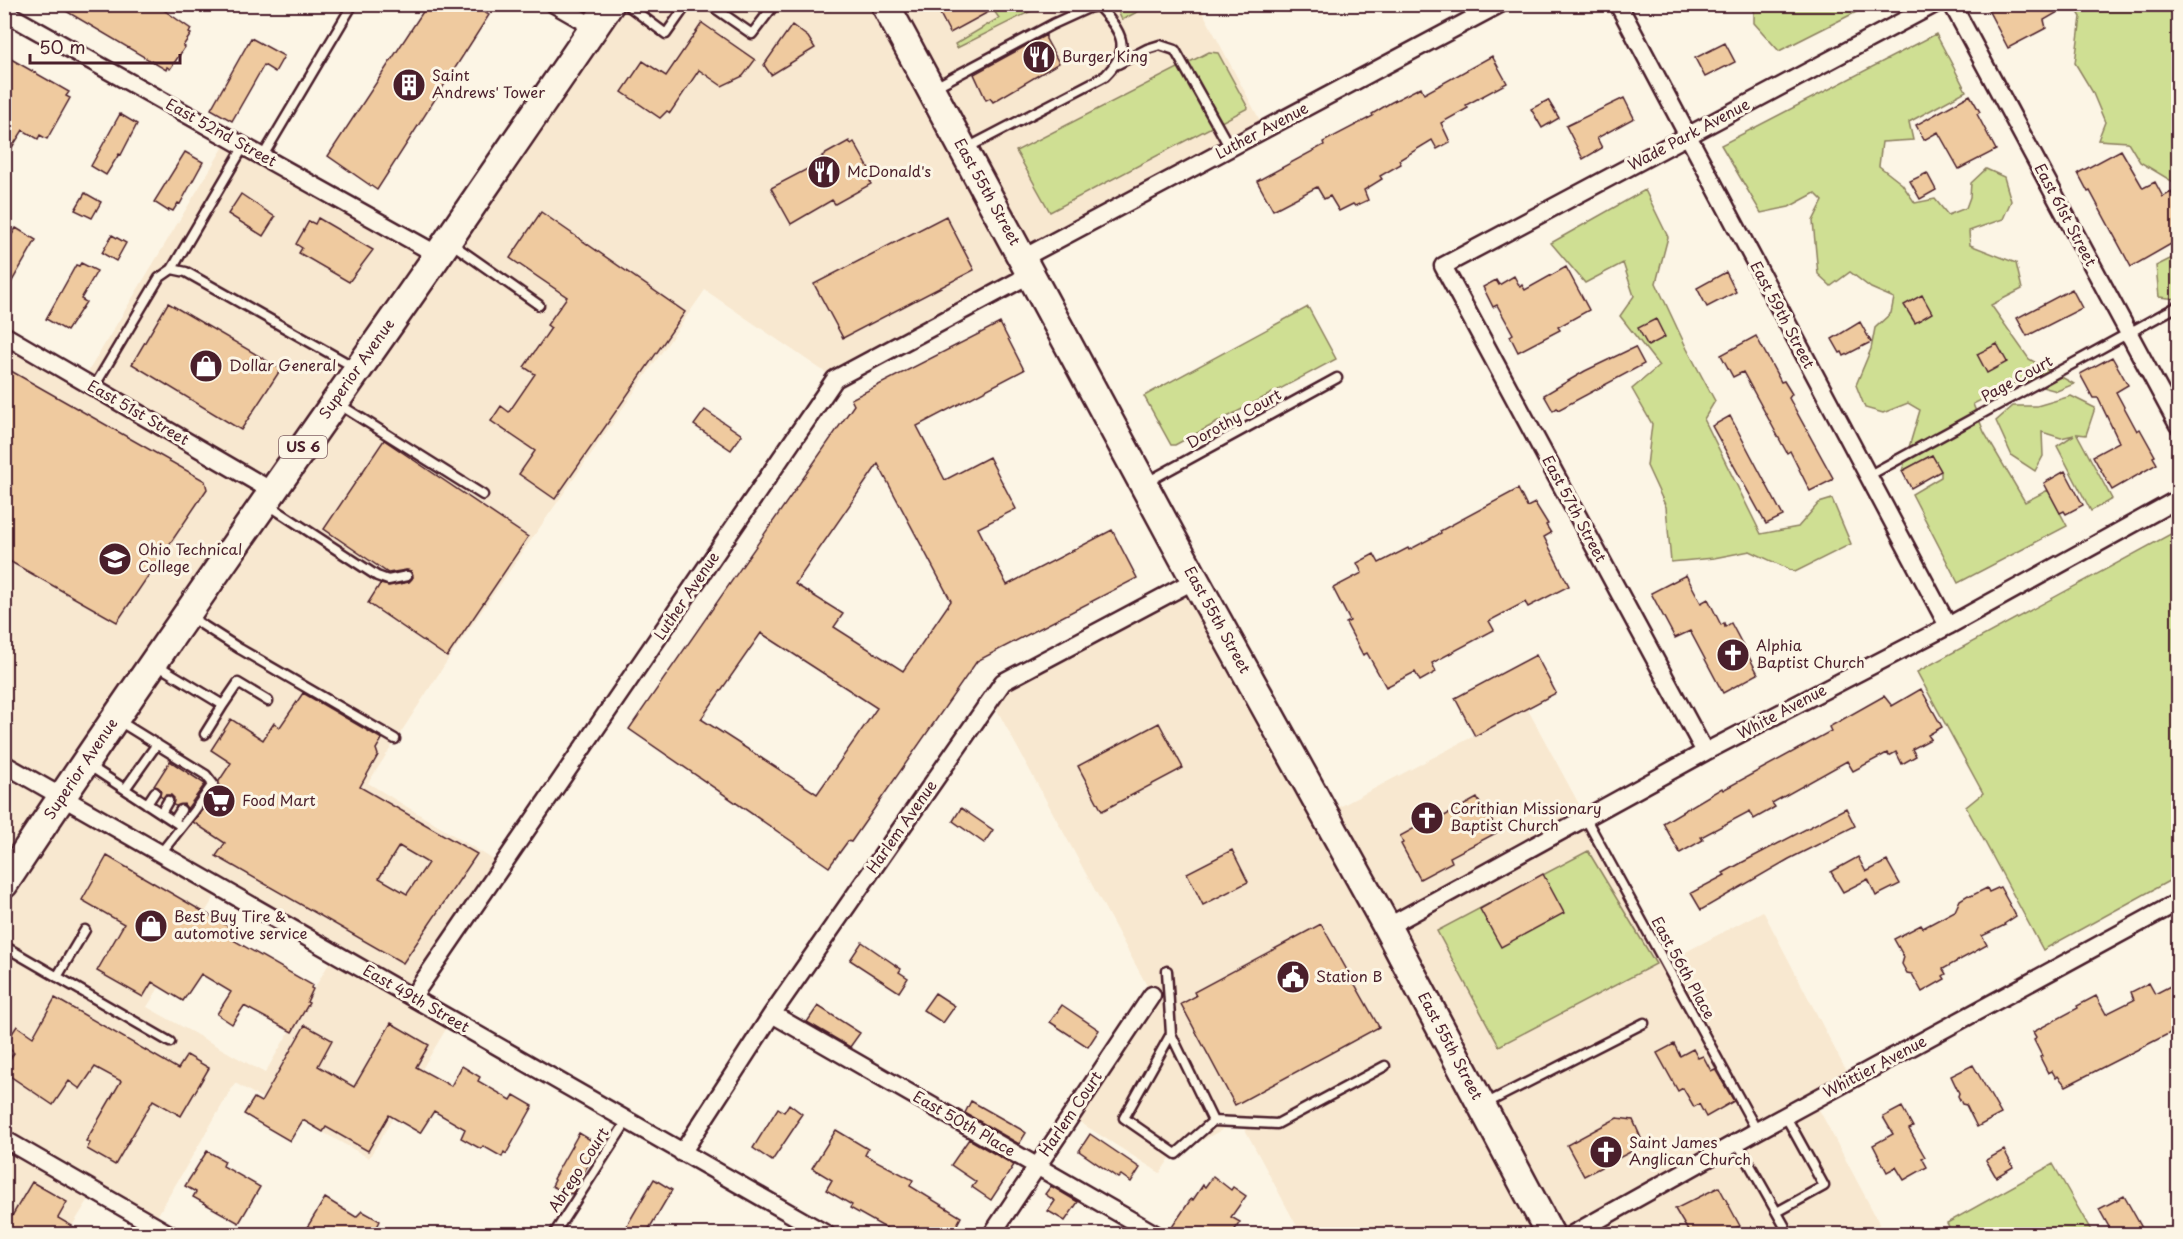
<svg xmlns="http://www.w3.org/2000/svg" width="2183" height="1239" font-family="'Playpen Sans',sans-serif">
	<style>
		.built { fill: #f8e8d0; fill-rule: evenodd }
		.green { fill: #cfdf93; stroke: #8c7f5f; stroke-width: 1.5 }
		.building { fill: #efca9f; stroke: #4a1f2b; stroke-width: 1.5; fill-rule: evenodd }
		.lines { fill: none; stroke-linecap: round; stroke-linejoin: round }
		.lane-casing { stroke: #4a1f2b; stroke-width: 13 }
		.street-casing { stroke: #4a1f2b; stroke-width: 21 }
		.primary-casing { stroke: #4a1f2b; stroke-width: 32 }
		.lane { stroke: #fcf5e5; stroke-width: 8 }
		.street { stroke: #fcf5e5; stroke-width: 16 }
		.primary { stroke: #fcf5e5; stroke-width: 27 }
		.labels { text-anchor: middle; stroke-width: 6; stroke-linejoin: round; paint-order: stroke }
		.shield { fill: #fcf5e5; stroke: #7f5f63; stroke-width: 1.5 }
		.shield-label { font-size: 14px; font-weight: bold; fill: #4a1f2b }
		.poi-label { font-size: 15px; fill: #4a1f2b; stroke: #fcf5e5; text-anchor: start }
		.street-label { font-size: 15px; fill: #4a1f2b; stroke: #fcf5e5 }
	</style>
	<rect width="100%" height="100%" fill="#fcf5e5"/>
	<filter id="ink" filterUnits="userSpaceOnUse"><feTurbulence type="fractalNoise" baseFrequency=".0167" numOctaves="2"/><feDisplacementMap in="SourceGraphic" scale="12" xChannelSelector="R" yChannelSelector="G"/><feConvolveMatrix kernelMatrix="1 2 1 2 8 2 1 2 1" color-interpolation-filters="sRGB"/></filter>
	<g filter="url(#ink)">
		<path class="built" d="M554,5H1199L1265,130L1023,258L1031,274L835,379L705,290L449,658L368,783L502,865L413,996L452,1019L369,1158L235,1083L152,1225L94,1191L67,1234H5L4,335L83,380L229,138L438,254L594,28ZM220,888L335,953L265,1073L147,1007Z
			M1195,580L1326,814L1527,708L1665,963L1763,911L1851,1080L1814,1100L1884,1232L1880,1234H1301L1240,1120L1170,1158L1160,1173L1070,1116L1152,995L991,699L1003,682Z"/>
		<path class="green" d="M990,5H1043L957,48L955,44L999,18Z
			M1115,5H1150L1122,20Z
			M1754,5V4L1870,5L1779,51L1754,23Z
			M2074,5H2178V185L2140,162L2128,142L2098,140L2105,122L2092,91L2075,63L2081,17Z
			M1936,34L1966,91L1909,122L1913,140L1882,142L1879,166L1902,184L1915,203L1935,199L1948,215L1966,208L1970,197L1971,183L1986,169L2004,177L2011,201L2003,219L1969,231L1970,245L2016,263L2022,289L1991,305L2029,359L2074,384L2057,391L2019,381L1973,404L1984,432L2025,502L2048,490L2067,526L1958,583L1912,494L1941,477V471L1932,455L1902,471L1920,410L1908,403L1883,413L1865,408L1856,385L1871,349L1875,328L1891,313L1894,298L1871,288L1850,272L1831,286L1818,274L1813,221L1823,201L1815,193L1789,207L1761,213L1721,145Z
			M1209,52L1218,53L1248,108L1050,212L1016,151Z
			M1645,190L1668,237L1656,283L1687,349L1715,401L1704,419L1761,534L1798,527L1819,503L1832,499L1851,544L1795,572L1750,551L1714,558L1671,562L1666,507L1647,466L1652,424L1632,389L1659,366L1620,316L1634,296L1623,263L1585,283L1551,243Z
			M2178,255V299L2159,297L2156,266Z
			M1308,307L1336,359L1175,445H1171L1144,396Z
			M2071,396L2095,408L2086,435L2077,434L2112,499L2091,511L2057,446L2074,435L2061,438L2042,432L2043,456L2035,471L2012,456L1996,421L2013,406H2037Z
			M2178,530V876L2043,950L1966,807L1983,793L1917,672Z
			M1588,851L1656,964L1499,1046L1437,931Z
			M2053,1164L2093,1234H1953L1947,1223Z"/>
		<path class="building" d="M54,4H155L191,29L189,33L191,34L183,46L185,47L170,69L167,67L166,70Z
			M428,4H471L489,15L377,190L328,156Z
			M935,4H1003L950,33Z
			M1985,4H2072L2044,20L2046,28L2008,48Z
			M702,23L755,60L743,76L722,86L699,70L670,113L667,111L660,118L622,92L643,61L666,76Z
			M792,25L808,37L815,48L771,75L764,65Z
			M1046,35V39L1059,63L993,102L990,98L986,100L974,74Z
			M251,38L284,56L275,72L264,65L232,121L211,109Z
			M1725,43L1735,62L1705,77L1695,58Z
			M4,55L69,92L66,96L70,98L47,139L40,135L38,139L23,130L4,160Z
			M1492,56L1507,83L1466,105L1468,108L1441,123L1450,142L1437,149L1432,140L1399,160L1401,164L1380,176L1382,179L1364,190L1368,200L1355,206L1353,204L1339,211L1330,196L1324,199L1317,187L1273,210L1257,181L1324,145L1323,142L1373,116L1372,114L1390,103L1421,87L1424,94Z
			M1970,95L1980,112L1977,114L1996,150L1959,169L1938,132L1924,140L1916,125Z
			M1624,98L1634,118L1597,138L1602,148L1583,159L1566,126Z
			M1548,100L1559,118L1542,128L1531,109Z
			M120,114L137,124L121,155L119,154L106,175L91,166Z
			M849,141L851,144L854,142L872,174L873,180L870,181L871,184L835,204L832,200L791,224L771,188L819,163L817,160L823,157L822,156Z
			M2121,150L2143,188L2155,182L2163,197L2171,192L2178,205V240L2131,267L2090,191L2088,192L2078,173Z
			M185,152L203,162L180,204L178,203L173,211L169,209L168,211L154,202Z
			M1927,173L1936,190L1920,199L1910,181Z
			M85,193L101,202L92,218L75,210Z
			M241,194L275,217L263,236L228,214Z
			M541,212L685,312L555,499L519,474L535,451L491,421L501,406L509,412L535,374L524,367L551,328L547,325L567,297L510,258Z
			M946,216L974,270L843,338L814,284Z
			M318,218L373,250L349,282L299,253L302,248L296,244L309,221L315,224Z
			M16,228L36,240L4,295V247Z
			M112,235L126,243L116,261L102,253Z
			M81,263L97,271L81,299L86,302L67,331L46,319L76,265L79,266Z
			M1566,267L1589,310L1558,327L1560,330L1518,352L1510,336L1513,334L1497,305L1493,307L1483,287L1496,280L1499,285L1514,276L1520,287L1522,285L1525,290Z
			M1726,272L1736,292L1707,307L1697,288Z
			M2072,289L2082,308L2027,336L2017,318Z
			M1922,295L1932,313L1915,323L1904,305Z
			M168,303L281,369L241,430L132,364Z
			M1656,319L1665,337L1648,346L1638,328Z
			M1860,322L1871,342L1844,356L1842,352L1840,353L1832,339Z
			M1000,323L1024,370L917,426L945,480L989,457L1016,509L978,528L1007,585L1112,530L1137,578L977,661L851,842L848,841L829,867L629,729L854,405L851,399ZM878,464L951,601L903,671L834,627L843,614L795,584ZM761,633L877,708L817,794L701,719Z
			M1756,336L1781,382L1784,381L1792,394L1789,398L1833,478L1832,480L1810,491L1790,451L1787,453L1743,372L1733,377L1721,355Z
			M1997,344L2007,362L1987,373L1977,354Z
			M1635,347L1644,364L1558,410L1557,408L1553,411L1544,395L1585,371Z
			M2112,357L2128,385L2116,392L2137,431L2140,429L2155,456L2153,457L2157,464L2112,490L2093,456L2119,442L2098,398H2093L2080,374Z
			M4,367L205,481L207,489L117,622L4,558Z
			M705,410L742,435L731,450L694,425Z
			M1730,416L1783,516L1766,524L1712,426Z
			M384,440L528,537L447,657L368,603L380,584L389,586L409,582L413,577L411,571L406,570L388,573L324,529Z
			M1932,455L1941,471L1911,488L1902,471Z
			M2065,471L2083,505L2066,514L2064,511L2060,513L2044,483Z
			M1518,489L1527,507L1535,503L1548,524L1546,525L1551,533L1544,537L1569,586L1528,607L1525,602L1489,621L1494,630L1432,663L1436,672L1420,681L1415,672L1386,687L1367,653L1363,655L1346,623L1350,621L1333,588L1362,573L1357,563L1374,554L1379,563L1408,548L1409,550L1441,533L1440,531Z
			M1686,575L1701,603L1708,599L1721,625L1724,623L1725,627L1731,623L1758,674L1723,693L1690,631L1675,638L1651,593Z
			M1536,655L1556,693L1475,736L1455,698Z
			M1921,689L1942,727L1928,735L1931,739L1912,749L1916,756L1902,764L1896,752L1889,756L1887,753L1853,771L1847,761L1772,803L1775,807L1770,810L1754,819L1750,811L1701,837L1703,840L1680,853L1663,823L1722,788L1723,790L1831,731L1829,727L1884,696L1892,706Z
			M303,693L382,739L376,749L378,755L360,787L477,854L403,963L216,856L225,843L193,822L218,788L219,781L231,763L211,750L231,719L263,740L274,723L280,727ZM399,846L428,863L407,894L379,878Z
			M1159,723L1183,768L1102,811L1078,766Z
			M170,761L205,784L187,809L184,804L176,806L173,805L174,798L171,795H165L163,798L160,796V789L154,786Z
			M1477,798L1486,814L1488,813L1497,831L1496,833L1450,857L1452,862L1420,879L1401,844L1403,843L1400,836L1426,822L1428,825Z
			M961,808L993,830L984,843L953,821Z
			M1846,808L1855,826L1789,859L1701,910L1691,893L1725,875L1723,873L1743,862Z
			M1232,850L1248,882L1203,905L1187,873Z
			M107,856L233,929L228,937L312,985L311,988L313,989L307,1002L309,1003L292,1032L244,1006L232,1024L217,1014L231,992L201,974L183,1001L152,982L143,997L97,971L124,924L82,900Z
			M1858,857L1866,872L1887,861L1900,884L1876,896L1868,879L1843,892L1831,872Z
			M1543,874L1564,913L1501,947L1480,909Z
			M2000,887L2016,916L2004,924L2005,925L1982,936L1987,945L1943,969L1946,974L1943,976L1945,979L1922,992L1912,974L1907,973L1902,964L1904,957L1894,939L1921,925L1923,928L1955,911L1960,900L1968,895L1971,896L1987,888L1989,892Z
			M1321,924L1379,1027L1235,1105L1181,1004L1196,996L1194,992Z
			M862,942L901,969L899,972L908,978L899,992L850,960Z
			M2178,982V1029L2066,1086L2058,1076L2056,1078L2052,1071L2048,1073L2040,1057L2042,1056L2034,1040L2036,1037L2033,1032L2078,1008L2077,1006L2096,996L2106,1014L2134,1000L2131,992L2149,983L2155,994Z
			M935,993L955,1006L943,1023L923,1010Z
			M55,998L178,1069L187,1055L209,1068L181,1116L153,1100L115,1165L87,1149L90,1143L86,1141L121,1081L95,1067L80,1089L69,1081L53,1105L4,1072V1067L14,1053L5,1044L17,1026L33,1037Z
			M1062,1005L1099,1030L1088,1047L1050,1022Z
			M818,1006L860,1033L850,1047L807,1022Z
			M391,1023L429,1045L416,1067L451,1086L462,1066L480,1077L478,1081L511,1100L514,1095L533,1106L506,1154L504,1152L502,1157L483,1146L481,1149L461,1138L465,1129L434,1111L420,1133L389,1115L368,1151L326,1127L323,1132L303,1120L290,1141L244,1114L254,1098L261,1102L305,1025L332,1040L318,1066L354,1087Z
			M1674,1044L1680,1056L1693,1049L1698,1058L1703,1056L1711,1071L1715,1069L1734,1101L1706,1117L1699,1104L1694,1107L1683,1088L1678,1091L1657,1053Z
			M1973,1065L2001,1114L1977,1127L1966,1105L1962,1104L1958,1096L1959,1093L1951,1076Z
			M971,1101L1022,1130L1026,1133L1019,1144L965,1113Z
			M789,1104L802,1114L797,1121L798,1122L772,1161L753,1148L778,1108L784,1112Z
			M1902,1107L1913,1127L1909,1129L1925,1157L1922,1158L1927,1167L1904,1180L1896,1167L1887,1172L1873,1145L1893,1134L1883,1117Z
			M1617,1118L1633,1120L1644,1145L1584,1176L1567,1145Z
			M836,1130L868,1149L865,1155L913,1180L910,1186L961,1217L952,1234H903L893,1228L891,1231L850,1208L852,1205L826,1190L832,1180L812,1168Z
			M579,1133L599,1145L572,1194L570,1193L569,1195L552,1186L555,1180L553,1179Z
			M1090,1134L1140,1168L1131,1182L1121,1175L1118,1178L1079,1151Z
			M969,1139L1014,1165L991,1200L972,1187L976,1182L951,1165Z
			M2004,1150L2013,1167L1996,1177L1986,1160Z
			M207,1151L225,1161L223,1166L260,1187L239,1223L193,1197L196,1192L185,1186Z
			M1213,1176L1231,1190L1233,1187L1246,1196L1231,1217L1240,1222L1232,1234H1184L1172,1227L1191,1199L1193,1200L1203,1185L1205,1187Z
			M654,1179L672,1190L646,1234H622Z
			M32,1182L67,1202L58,1218L86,1234H4V1212L12,1216Z
			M1051,1186L1078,1202L1065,1221L1048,1211L1055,1201L1045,1194Z
			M1719,1187L1740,1226L1735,1228L1738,1234H1690L1675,1209Z
			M2124,1196L2142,1228L2130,1234H2113L2099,1209Z
			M325,1198L356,1217L362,1211L380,1221L376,1229L385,1234H303Z"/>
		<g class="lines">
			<g class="lane-casing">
				<path id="lane" d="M626,4L666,34L687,4
					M709,4L752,34L775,4
					M827,4H829
					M1118,64L1147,49L1160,45L1175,50L1230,148
					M935,87L1053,24L1088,8L1098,6C1122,32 1133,48 1105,76L967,148
					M263,156L353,4
					M451,243L539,305
					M172,269L244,146
					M94,387L159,278L172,269L186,272L354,367
					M337,403L483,495
					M1868,476L2178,306
					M1147,482L1337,378
					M267,504L377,576L388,580L407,576
					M190,617L240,649L395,739
					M157,665L223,705L238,683L268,701
					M119,721L206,775L213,784L194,811L160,854
					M205,734L223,705
					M88,765L181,826
					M125,789L157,744
					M147,804L155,792
					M161,813L168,801
					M1586,819L1757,1131
					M174,821L181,810
					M4,946L170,1042
					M1167,971L1171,1034L1124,1118L1176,1154L1213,1121L1171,1034
					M57,977L85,930
					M1485,1104L1644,1023
					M1213,1121L1277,1124L1385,1066
					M1737,1142L1789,1234
					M1777,1212L1824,1186L1785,1115
					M554,1234L627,1121"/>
			</g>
			<g class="street-casing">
				<path id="street" d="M554,4L594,27
					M1618,4L1948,626
					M1952,4L2178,425
					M4,12L438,255
					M1023,258L1500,4
					M4,335L272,491
					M1705,752L1443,266L1935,4
					M4,764L826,1234
					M1387,927L1705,752L1948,626L2178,499
					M413,996L835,379L1031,274
					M772,1014L1155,1234
					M4,1139L169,1234
					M682,1153L772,1014L1003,682L1195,580
					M992,1234L1152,995
					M1573,1234L1757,1131L2178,902"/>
			</g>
			<g class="primary-casing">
				<path id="primary" d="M885,4L1195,580L1387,927L1550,1234
					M4,884C145,670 294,462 440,252C497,170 553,87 610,4"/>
			</g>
			<use href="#lane" class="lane"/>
			<use href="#street" class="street"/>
			<use href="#primary" class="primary"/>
		</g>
	</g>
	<defs>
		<g id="restaurant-disc" transform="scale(1.725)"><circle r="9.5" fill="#4a1f2b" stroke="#fcf5e5"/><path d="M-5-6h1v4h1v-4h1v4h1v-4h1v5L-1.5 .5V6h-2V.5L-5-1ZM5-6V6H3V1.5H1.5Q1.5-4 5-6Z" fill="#fff"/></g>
		<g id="building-disc" transform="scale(1.725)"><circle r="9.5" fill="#4a1f2b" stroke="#fcf5e5"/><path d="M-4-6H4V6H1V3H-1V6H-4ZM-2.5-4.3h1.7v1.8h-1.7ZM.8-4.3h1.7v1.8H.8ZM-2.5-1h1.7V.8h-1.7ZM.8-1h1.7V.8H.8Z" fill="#fff"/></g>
		<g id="shop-disc" transform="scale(1.725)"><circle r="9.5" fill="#4a1f2b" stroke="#fcf5e5"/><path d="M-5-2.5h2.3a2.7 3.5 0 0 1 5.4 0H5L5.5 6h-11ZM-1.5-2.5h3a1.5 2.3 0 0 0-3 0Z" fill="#fff"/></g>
		<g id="university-disc" transform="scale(1.725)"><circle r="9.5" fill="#4a1f2b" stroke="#fcf5e5"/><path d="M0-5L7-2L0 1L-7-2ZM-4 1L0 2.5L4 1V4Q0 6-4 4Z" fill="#fff"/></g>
		<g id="church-disc" transform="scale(1.725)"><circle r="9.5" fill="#4a1f2b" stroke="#fcf5e5"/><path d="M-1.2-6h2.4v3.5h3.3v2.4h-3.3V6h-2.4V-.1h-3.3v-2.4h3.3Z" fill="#fff"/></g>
		<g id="supermarket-disc" transform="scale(1.725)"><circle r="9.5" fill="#4a1f2b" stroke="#fcf5e5"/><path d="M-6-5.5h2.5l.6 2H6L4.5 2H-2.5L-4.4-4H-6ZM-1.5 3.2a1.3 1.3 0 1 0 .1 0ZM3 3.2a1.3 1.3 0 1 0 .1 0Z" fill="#fff"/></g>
		<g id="civic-disc" transform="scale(1.725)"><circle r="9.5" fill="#4a1f2b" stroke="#fcf5e5"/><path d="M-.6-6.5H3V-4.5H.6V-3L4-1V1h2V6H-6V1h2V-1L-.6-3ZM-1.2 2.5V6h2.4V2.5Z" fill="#fff"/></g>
	</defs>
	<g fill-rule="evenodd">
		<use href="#restaurant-disc" x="1039" y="57"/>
		<use href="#building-disc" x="409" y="85"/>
		<use href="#restaurant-disc" x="824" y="172"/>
		<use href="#shop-disc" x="206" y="366"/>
		<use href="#university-disc" x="115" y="559"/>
		<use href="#church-disc" x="1733" y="655"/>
		<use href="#supermarket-disc" x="219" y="801"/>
		<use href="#church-disc" x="1427" y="818"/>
		<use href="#shop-disc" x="151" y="926"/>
		<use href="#civic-disc" x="1293" y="977"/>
		<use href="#church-disc" x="1606" y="1152"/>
	</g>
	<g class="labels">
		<rect class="shield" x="279" y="436" width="48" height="22" rx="4.5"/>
		<g class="shield-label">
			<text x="303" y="452">US 6</text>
		</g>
		<g class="poi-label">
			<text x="1062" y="62">Burger King</text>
			<text x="432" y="81">Saint<tspan x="432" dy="17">Andrews' Tower</tspan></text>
			<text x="847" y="177">McDonald's</text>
			<text x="229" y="371">Dollar General</text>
			<text x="138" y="555">Ohio Technical<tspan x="138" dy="17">College</tspan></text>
			<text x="1756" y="651">Alphia<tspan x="1756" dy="17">Baptist Church</tspan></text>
			<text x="242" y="806">Food Mart</text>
			<text x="1450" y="814">Corithian Missionary<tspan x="1450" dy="17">Baptist Church</tspan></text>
			<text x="174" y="922">Best Buy Tire &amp;<tspan x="174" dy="17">automotive service</tspan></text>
			<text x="1316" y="982">Station B</text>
			<text x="1629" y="1148">Saint James<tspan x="1629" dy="17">Anglican Church</tspan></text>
		</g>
		<g class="street-label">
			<text transform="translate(1262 131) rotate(-28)" y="5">Luther Avenue</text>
			<text transform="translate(221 133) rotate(29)" y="5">East 52nd Street</text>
			<text transform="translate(1689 135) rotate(-28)" y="5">Wade Park Avenue</text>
			<text transform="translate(987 192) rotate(61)" y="5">East 55th Street</text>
			<text transform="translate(2065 215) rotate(62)" y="5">East 61st Street</text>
			<text transform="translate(1782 315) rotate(62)" y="5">East 59th Street</text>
			<text transform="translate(357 369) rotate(-55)" y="5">Superior Avenue</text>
			<text transform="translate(2017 379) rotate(-29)" y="5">Page Court</text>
			<text transform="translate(138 413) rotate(30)" y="5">East 51st Street</text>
			<text transform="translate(1234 419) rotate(-29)" y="5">Dorothy Court</text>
			<text transform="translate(1574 509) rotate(62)" y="5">East 57th Street</text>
			<text transform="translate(687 596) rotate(-56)" y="5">Luther Avenue</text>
			<text transform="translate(1217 620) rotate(61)" y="5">East 55th Street</text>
			<text transform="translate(1782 712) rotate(-28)" y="5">White Avenue</text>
			<text transform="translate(81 769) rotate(-56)" y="5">Superior Avenue</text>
			<text transform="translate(902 827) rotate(-55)" y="5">Harlem Avenue</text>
			<text transform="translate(1683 968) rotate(61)" y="5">East 56th Place</text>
			<text transform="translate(416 999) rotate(30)" y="5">East 49th Street</text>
			<text transform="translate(1450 1046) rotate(62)" y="5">East 55th Street</text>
			<text transform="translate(1875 1067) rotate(-28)" y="5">Whittier Avenue</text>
			<text transform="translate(1071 1114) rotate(-56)" y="5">Harlem Court</text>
			<text transform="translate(964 1124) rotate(30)" y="5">East 50th Place</text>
			<text transform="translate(579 1170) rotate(-57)" y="5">Abrego Court</text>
		</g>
	</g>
	<rect width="2183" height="1239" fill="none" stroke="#fcf5e5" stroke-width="24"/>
	<rect x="12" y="12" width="2159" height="1215" fill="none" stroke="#4a1f2b" stroke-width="2" filter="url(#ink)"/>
	<path d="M30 54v9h150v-9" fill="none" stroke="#4a1f2b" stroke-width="3"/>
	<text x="39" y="54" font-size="18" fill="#4a1f2b" stroke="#fcf5e5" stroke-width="4.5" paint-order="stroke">50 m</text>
</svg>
